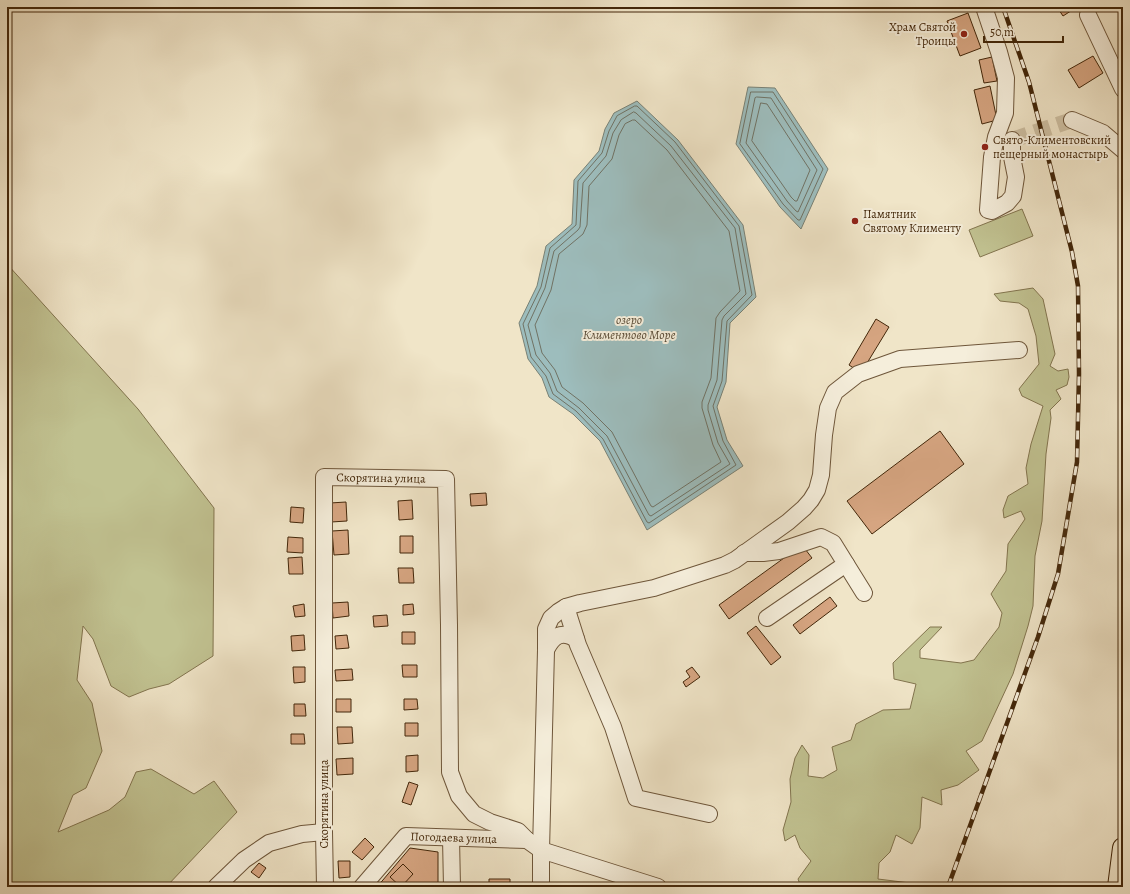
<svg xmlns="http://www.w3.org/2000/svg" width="1130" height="894" font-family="Alegreya,serif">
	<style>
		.green { fill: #c1c291; stroke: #82744e }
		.water { fill: #9dbdbd; stroke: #798175 }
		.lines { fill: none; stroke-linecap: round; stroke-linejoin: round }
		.shore { stroke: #707264; stroke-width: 1 }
		.building { fill: #d6a581; stroke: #43270a }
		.minor-tunnel { stroke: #cdbfa2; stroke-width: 16; stroke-dasharray: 16 8; stroke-linecap: butt }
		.minor-casing { stroke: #6e563a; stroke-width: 18 }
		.major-casing { stroke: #43270a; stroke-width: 22 }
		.minor { stroke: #f5eedb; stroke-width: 16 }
		.major { stroke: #f0e5c8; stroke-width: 20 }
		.rail-casing { stroke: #43270a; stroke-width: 4.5 }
		.rail { stroke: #f5eedb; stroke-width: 3; stroke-dasharray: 9; stroke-linecap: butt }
		.poi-dot { fill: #8f2418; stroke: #f5eedb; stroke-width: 1.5 }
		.labels { text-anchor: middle; stroke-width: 4; stroke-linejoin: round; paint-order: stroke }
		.poi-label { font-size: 12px; fill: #43270a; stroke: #f5eedb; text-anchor: start }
		.street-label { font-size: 12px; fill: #43270a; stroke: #f5eedb }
		.water-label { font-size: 13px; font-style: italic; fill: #5a4c37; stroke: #f5eedb }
	</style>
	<rect width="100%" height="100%" fill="#f0e5c8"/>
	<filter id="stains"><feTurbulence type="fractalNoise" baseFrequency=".005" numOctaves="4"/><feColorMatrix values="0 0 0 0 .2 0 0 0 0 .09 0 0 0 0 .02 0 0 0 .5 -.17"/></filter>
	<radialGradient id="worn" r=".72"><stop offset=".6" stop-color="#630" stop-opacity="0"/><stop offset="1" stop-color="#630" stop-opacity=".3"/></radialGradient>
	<path class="green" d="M1022,209L1033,236L980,257L969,230Z
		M7,264L138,409L214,508L213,656L169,684L149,689L129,697L111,686L93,639L83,626L77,680L92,703L102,751L86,788L73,795L58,832L109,810L125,797L136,772L151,769L194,794L214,781L237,812L166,887H7Z
		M1033,288L1043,299L1055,354L1050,366L1058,371L1068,369L1069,377L1067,385L1056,390L1061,399L1050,410L1051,418L1046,454L1042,521L1035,556L1033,606L1028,626L1013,674L982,741L966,751L979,770L958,785L941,790L942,805L922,797L920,828L912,844L896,835L890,852L879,863L878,879L910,883L909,887H801L798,879L811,861L800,848L795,835L785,841L783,830L791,802L790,779L795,758L802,745L809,755L808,776L823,778L837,770L832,747L851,740L856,724L883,710L910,709L916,684L894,679L893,663L930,627H942L920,650V658L961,663L974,660L999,627L1002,613L991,594L1006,571L1008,544L1025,519L1021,511L1004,518L1003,510L1008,496L1028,484L1026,468L1031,444L1043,406L1022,396L1019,389L1039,364L1036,336L1028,309L1019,303L1000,301L994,294Z"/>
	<path class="water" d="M748,87L775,88L828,169L801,229L780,207L736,144Z
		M637,101L678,140L743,225L756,297L730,323L726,382L717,407L727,440L743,466L647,530L600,441L573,414L549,397L542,378L528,359L519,323L537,286L546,246L572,224L574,180L599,151L605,129L614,113Z"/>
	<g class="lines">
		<path class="shore" d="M751,92H773L823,169L800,220H798L783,204L740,144Z
			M757,97L771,98L817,170L798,212L796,211L787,201L746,143L755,98Z
			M761,103L767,104L810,170L797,201H795L791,197L752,141Z
			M635,106H637L675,142L739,226L752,295L727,321L722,381L713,406L723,441L736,465L649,523L647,522L603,439L576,411L553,394L546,376L531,357L523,324L541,287L550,248L576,225L578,181L602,153L609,131L617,116Z
			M634,112L636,113L671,146L735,228L746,294L724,316L722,320L717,380L708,405V410L718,443L730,464L651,516L649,515L607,436L579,408L557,391L550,373L536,355L528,325L545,288L554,251L578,230L580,227L583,183L606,156L613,133L621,120Z
			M633,120H635L667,150L729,231L740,291L720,312L716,318L711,378L702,402V408L713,445L721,462L653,507L651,506L612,432L583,403L562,387L555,370L542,353L535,325L551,290L559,254L583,234L587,225L589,186L612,159L619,135L625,124Z"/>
	</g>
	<path class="building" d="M1057,7H1077L1063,16Z
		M968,13L981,48L960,56L947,21Z
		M1093,56L1103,73L1079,88L1068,70Z
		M992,57L997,81L984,83L979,60Z
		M990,86L997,120L982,124L974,90Z
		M876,319L889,327L861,373L849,365Z
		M940,431L964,464L872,534L847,501Z
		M486,493L487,505L471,506L470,494Z
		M412,500L413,519L399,520L398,501Z
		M346,502L347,521L331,522L330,503Z
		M291,507L304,508L303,523L290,522Z
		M348,530L349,554L334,555L332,531Z
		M400,536H413V553H400Z
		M288,537L303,538V553L287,552Z
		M802,545L812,558L729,619L719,605Z
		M302,557L303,574H289L288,558Z
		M398,568H413L414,583H399Z
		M830,597L837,606L800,634L793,625Z
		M348,602L349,616L333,618L332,603Z
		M304,604L305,616L295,617L293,606Z
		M413,604L414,614L403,615V605Z
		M387,615L388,626L374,627L373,616Z
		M756,626L781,657L771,665L747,633Z
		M402,632H415V644H402Z
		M304,635L305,650L292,651L291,636Z
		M347,635L349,648L336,649L335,636Z
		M402,665H417V677H403Z
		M293,667H305V682L294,683Z
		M692,667L700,677L686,687L683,682L690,677L686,671Z
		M352,669L353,680L336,681L335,670Z
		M336,699H351V712H336Z
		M404,699H417L418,709L404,710Z
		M294,704H305L306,716H294Z
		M405,723H418V736H405Z
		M337,727H352L353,743L338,744Z
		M291,734H304L305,744H291Z
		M418,755V771L406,772V756Z
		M353,758V774L337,775L336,759Z
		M409,782L418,785L411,805L402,802Z
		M365,838L374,847L362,860L352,852Z
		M410,848L438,852V887H377Z
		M338,861H350V877L339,878Z
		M259,863L266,868L259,878L251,872Z
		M403,864L413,874L401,887L390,877Z
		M489,879H510V887H489Z"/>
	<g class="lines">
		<path class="minor-tunnel" d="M1012,140L1072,120"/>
		<g class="minor-casing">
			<g id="minor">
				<path d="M984,7L999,52L1006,78L1005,113L996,137L992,157L988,210L992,211L1007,203L1013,196L1016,177L1012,157V140"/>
				<path d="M1088,15L1123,89"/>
				<path d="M1072,120L1103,133L1123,150"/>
				<path d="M744,553H763L779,551L821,537L833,543L846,564L767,618"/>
				<path d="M846,564L864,593"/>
				<path d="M566,607L578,645L613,727L636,798L709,814"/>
				<path d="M546,650C553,636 561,630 576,639"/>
				<path d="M451,838L452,887"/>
				<path d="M216,887L244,860L269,843L302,834L324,832"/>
				<path id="s1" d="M325,887L324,832V477L446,479L449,625L450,772L459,796L474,814L490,822L518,831L527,840"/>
				<path id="s2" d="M362,887L406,836L527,840L541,850L658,887"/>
				<path d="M541,887V850L546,650V629L551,618L558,612L566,607L580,603L654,588L725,565L735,560L788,522L804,508L811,500L817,490L821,475L824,435L828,408L835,392L858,374L900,359L1019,350"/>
			</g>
		</g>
		<g class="major-casing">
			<path id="major" d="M1118,887L1123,848"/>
		</g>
		<use href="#minor" class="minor"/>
		<use href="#major" class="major"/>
		<g class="rail-casing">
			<path id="rail" d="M948,887L1038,637L1058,574L1077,462L1079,374L1078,286L1072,252L1029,82L1003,7"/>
		</g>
		<use href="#rail" class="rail"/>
	</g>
	<g class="poi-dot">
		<circle cx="964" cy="34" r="4"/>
		<circle cx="985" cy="147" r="4"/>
		<circle cx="855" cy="221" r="4"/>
	</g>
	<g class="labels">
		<g class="poi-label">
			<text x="956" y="31" text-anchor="end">Храм Святой<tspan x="956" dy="14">Троицы</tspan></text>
			<text x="993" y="144">Свято-Климентовский<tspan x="993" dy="14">пещерный монастырь</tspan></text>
			<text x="863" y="218">Памятник<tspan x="863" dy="14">Святому Клименту</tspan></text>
		</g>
		<g class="street-label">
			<text dy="4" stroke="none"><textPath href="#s1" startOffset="467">Скорятина улица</textPath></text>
			<text transform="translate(324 804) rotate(-90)" y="4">Скорятина улица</text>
			<text dy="4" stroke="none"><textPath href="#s2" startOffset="115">Погодаева улица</textPath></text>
		</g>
		<g class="water-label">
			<text x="629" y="324">озеро<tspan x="629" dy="15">Климентово Море</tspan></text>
		</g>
	</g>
	<rect width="1130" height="894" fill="none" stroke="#f0e5c8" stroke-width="24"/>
	<rect x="8" y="8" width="1114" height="878" fill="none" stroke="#43270a" stroke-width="2"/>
	<rect x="12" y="12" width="1106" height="870" fill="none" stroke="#43270a"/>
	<path d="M984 36v6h79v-6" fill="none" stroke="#43270a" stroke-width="2"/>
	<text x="990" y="36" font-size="12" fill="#43270a" stroke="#f5eedb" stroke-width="3" paint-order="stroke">50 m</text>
	<rect width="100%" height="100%" filter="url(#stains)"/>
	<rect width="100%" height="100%" fill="url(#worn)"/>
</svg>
